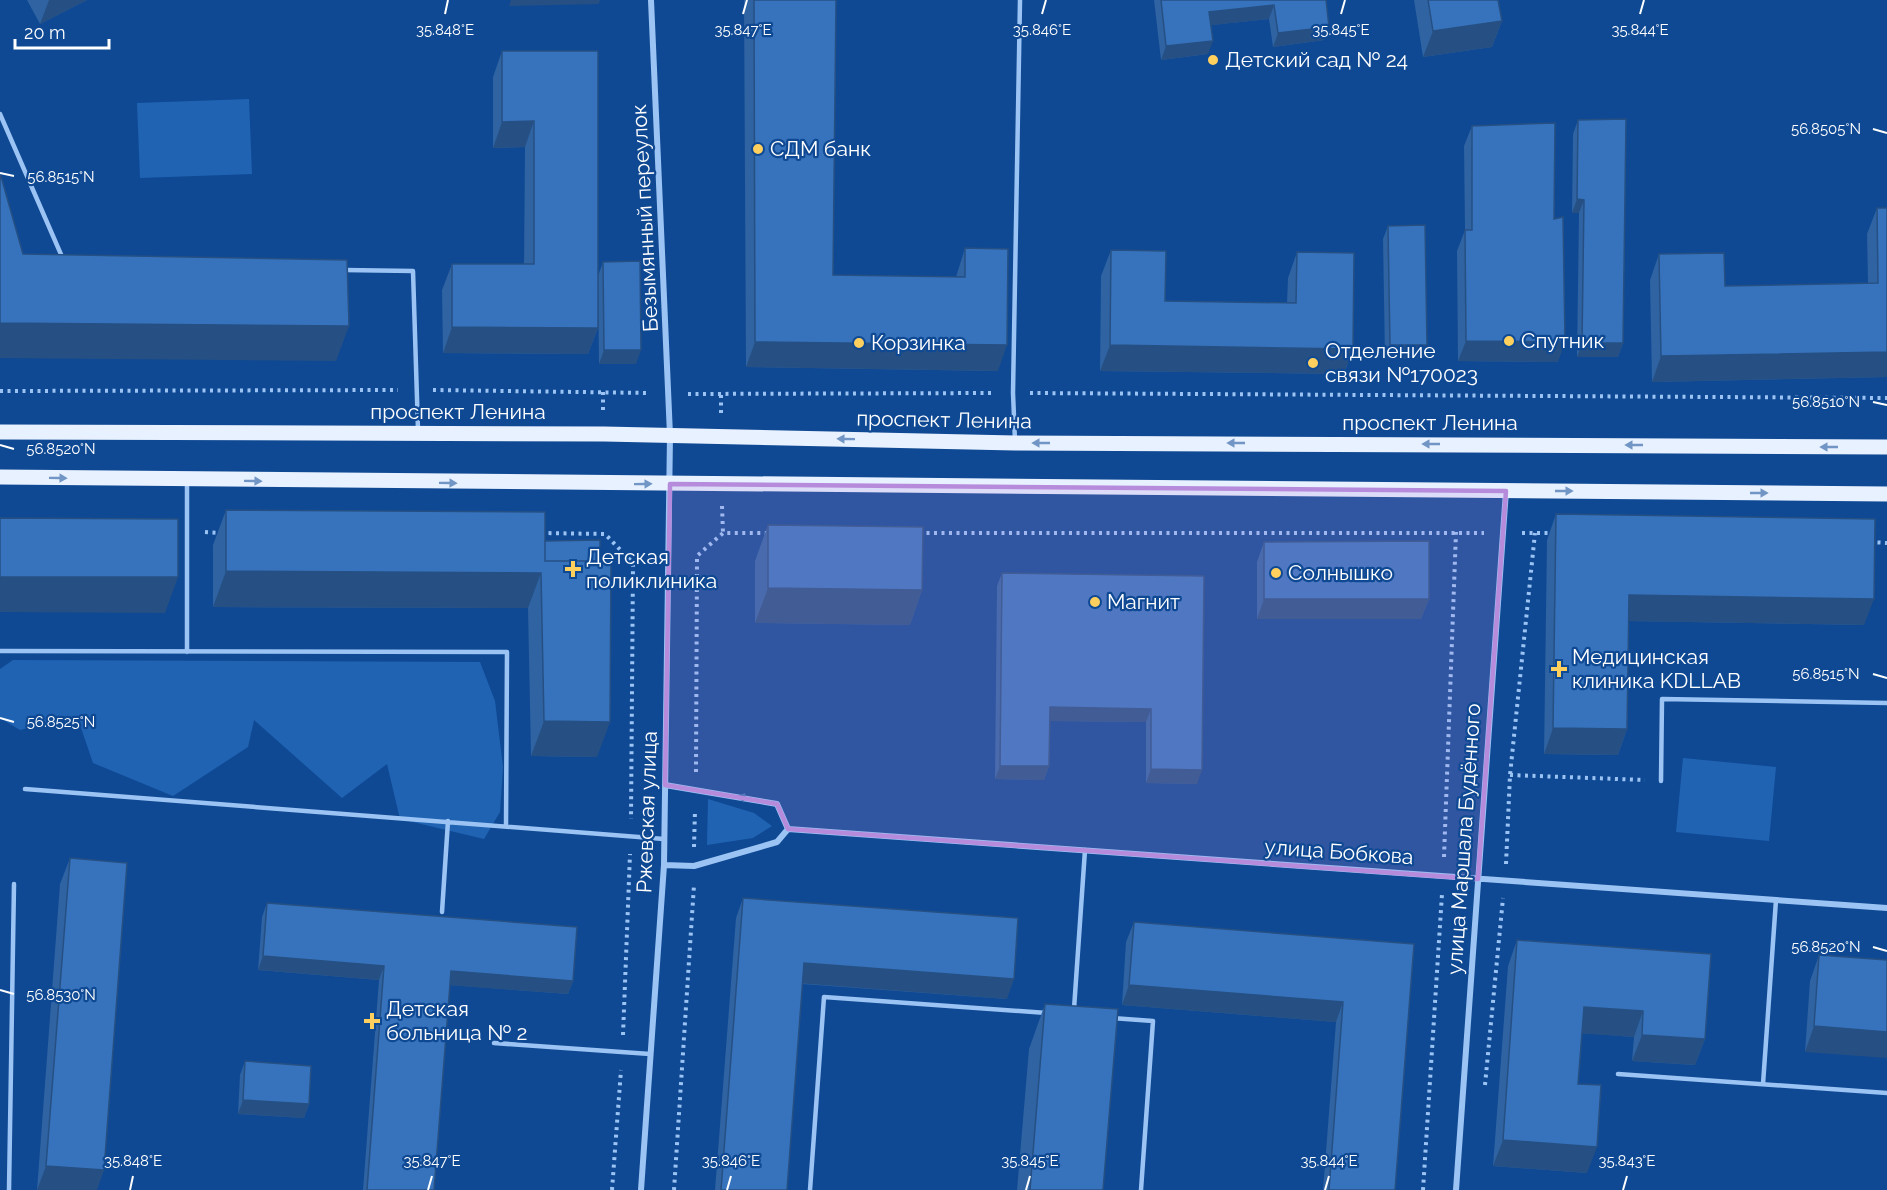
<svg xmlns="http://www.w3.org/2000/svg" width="1887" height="1190" font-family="Raleway,sans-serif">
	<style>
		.green { fill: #2063b3 }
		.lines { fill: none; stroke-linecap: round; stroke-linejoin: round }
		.path { stroke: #9bc4f4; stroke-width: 4; stroke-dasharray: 3 4.5; stroke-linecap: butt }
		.lane { stroke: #9bc4f4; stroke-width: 4.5 }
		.street { stroke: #9bc4f4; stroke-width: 6 }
		.primary { stroke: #e8f1ff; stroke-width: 15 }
		.wall { fill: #2f63a2 }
		.shaded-wall { fill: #265084 }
		.building { fill: #3773bc; stroke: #265084; stroke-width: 1.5 }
		.oneway { fill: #7195c4 }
		.oneway2 { fill: #4074b5 }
		.marked { fill: #b68bdc; fill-opacity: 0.2; stroke: #b68bdc; stroke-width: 4.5; stroke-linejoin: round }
		.ticks { fill: none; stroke: #fff; stroke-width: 2 }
		.poi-dot { fill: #ffd05e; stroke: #0f4993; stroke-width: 2 }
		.labels { text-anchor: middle; stroke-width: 4.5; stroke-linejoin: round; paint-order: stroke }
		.poi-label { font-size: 21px; fill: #fff; stroke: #0f4993; text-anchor: start }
		.street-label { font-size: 21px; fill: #fff; stroke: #0f4993 }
		.ticks-label { font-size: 15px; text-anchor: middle; fill: #fff; stroke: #0f4993; stroke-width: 4.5; stroke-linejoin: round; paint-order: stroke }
	</style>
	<rect width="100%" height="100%" fill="#0f4993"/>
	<path class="green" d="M249,99L252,174L140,178L137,103Z
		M13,660L480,662L495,701L503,767L500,812L484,839L400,819L387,764L342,798L254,720L248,747L173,796L93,763L77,716L20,730L0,718V669Z
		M1683,758L1776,767L1769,841L1676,832Z
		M708,799L754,813L772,826L753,838L707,845Z"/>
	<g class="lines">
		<path class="path" d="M433,390L650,393
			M0,391L398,390
			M603,392V411
			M1030,393L1887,398
			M688,394L995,393
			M721,395V415
			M722,506L723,533
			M205,532L221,533
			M541,533L605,534L633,563L631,819
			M919,533H1484
			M1522,533H1553
			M1870,542L1887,543
			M696,772L697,556L723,533H770
			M1510,775L1645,780
			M694,847L695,810
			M1444,857L1456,532
			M1506,864L1510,775L1535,533
			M623,1035L630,854
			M1485,1085L1503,898
			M612,1190L621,1070
			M674,1190L694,885
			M1423,1190L1442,894"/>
		<path class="lane" d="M0,114L63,259
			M344,270L413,271L418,430
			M1015,441L1013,393L1020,0
			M0,651L507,652L506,826
			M187,652V481
			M1661,781L1662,699L1887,703
			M25,789L664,839
			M442,912L448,821
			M1074,1009L1085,850
			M1112,1018L1153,1021L1141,1190
			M494,1043L650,1054
			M1618,1074L1887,1093
			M1763,1084L1776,900
			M9,1190L14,884
			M810,1190L824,997L1047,1013"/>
		<path class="street" d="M665,785L777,804L788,829
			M788,829L1887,908
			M664,865L694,866L777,842L788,829
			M641,1190L664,865L670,435L651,0
			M1456,1190L1506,491"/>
		<path class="primary" d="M0,432L604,434L1015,443L1887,447
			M0,477L1887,494"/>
	</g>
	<path class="wall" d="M27,0H87L40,24Z
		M744,0H836L833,275L956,277L965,248L998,371L746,367Z
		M1154,0H1326L1329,27L1324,40L1273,47L1269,19L1211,25L1208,54L1161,60Z
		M1414,0H1498L1502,21L1492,47L1423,57Z
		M502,51H598V328L588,354L443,353L442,290L452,264H524L525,147L493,148V77Z
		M1578,120L1623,343L1618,357H1577L1579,213H1572L1573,134Z
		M1472,126L1554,219L1558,362L1458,361L1457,251L1465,230L1464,146Z
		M1877,208L1887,377L1652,382L1650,280L1659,254L1725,286L1868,283L1867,234Z
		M1388,226L1427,345L1422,358L1385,359L1383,239Z
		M1111,250L1165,301L1287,303L1288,278L1297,252L1353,349L1344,374L1100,371L1101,276Z
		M603,262L636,364H599L598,276Z
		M226,510L545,541L597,757L531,756L528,608L213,607V545Z
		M1556,514L1864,625L1629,621L1627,729L1618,755L1544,754L1547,540Z
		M768,525L922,590L910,625L755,623V561Z
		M1264,542L1429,599L1421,619H1257V562Z
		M1002,573L1204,576L1197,784L1146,783V722L1050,721L1049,766L1044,780L995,779L997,586Z
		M70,858L97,1190H37L60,884Z
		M743,898L1007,999L802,984L787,1190H715L736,918Z
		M267,903L573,981L568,994L450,985L434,1190H363L379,980L258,970L262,917Z
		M1134,922L1414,944L1395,1190H1323L1336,1022L1122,1005L1126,942Z
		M1517,940L1705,1039L1695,1065L1632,1061L1634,1037L1582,1033L1578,1084L1587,1173L1493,1166L1508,966Z
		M1819,955L1887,960L1805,1052L1810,981Z
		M1045,1004L1103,1190H1017L1029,1049Z
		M245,1061L309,1104L304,1118L238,1114L240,1075Z"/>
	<path class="shaded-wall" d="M49,0H87L40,24Z
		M511,0H600L599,4L509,6Z
		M1274,5L1269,19L1204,26L1209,12Z
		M1502,21L1492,47L1423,57L1433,31Z
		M1329,27L1324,40L1273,47L1278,33Z
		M1213,41L1208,54L1161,60L1166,46Z
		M534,121L525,147L493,148L502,122Z
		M1577,199L1584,200L1579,213H1572Z
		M0,323L349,326L336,361L0,358Z
		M452,327L598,328L588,354L443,353Z
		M1466,341L1565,342L1558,362L1458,361Z
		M755,342L1007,345L998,371L746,367Z
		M1582,343H1623L1618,357H1577Z
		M1110,345L1353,349L1344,374L1100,371Z
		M1390,345H1427L1422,358L1385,359Z
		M604,350H641L636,364H599Z
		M1887,352V377L1652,382L1661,356Z
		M226,571L541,573L528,608L213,607Z
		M0,577H178L165,613L0,612Z
		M768,588L922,590L910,625L755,623Z
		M1629,595L1874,599L1864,625L1620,621Z
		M1264,599H1429L1421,619H1257Z
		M1050,707L1151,709L1146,722L1045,721Z
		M544,721L610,722L597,757L531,756Z
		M1553,728L1627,729L1618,755L1544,754Z
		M1000,766H1049L1044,780L995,779Z
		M1151,769L1202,770L1197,784L1146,783Z
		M263,956L384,966L379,980L258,970Z
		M804,963L1014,979L1007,999L797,983Z
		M451,971L573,981L568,994L446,985Z
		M1129,985L1343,1002L1336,1022L1122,1005Z
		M1584,1007L1643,1011L1634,1037L1574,1033Z
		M1814,1026L1887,1032V1058L1805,1052Z
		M1642,1035L1705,1039L1695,1065L1632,1061Z
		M243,1100L309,1104L304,1118L238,1114Z
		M1503,1140L1597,1147L1587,1173L1493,1166Z
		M46,1166L104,1170L97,1190H37Z"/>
	<path class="building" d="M754,0H836L833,275L965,277V248L1008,249L1007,345L755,342Z
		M1161,0H1326L1329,27L1278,33L1274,5L1209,12L1213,41L1166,46Z
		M1428,0H1498L1502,21L1433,31Z
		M502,51H598V328L452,327V264H534V121L502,122Z
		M1626,119L1623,343H1582L1584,200L1577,199L1578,120Z
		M1555,123L1554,219L1563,217L1565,342L1466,341L1465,230H1472V126Z
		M0,173L23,254L347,260L349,326L0,323Z
		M1877,208H1887V352L1661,356L1659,254L1724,253L1725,286L1878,283Z
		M1425,225L1427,345H1390L1388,226Z
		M1111,250L1166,251L1165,301L1296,303L1297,252L1354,253L1353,349L1110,345Z
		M640,261L641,350H604L603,262Z
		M226,510L545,512V561H611L610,722L544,721L541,573L226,571Z
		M1556,514L1875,519L1874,599L1629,595L1627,729L1553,728Z
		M0,518L178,519V577H0Z
		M768,525L923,527L922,590L768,588Z
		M600,540V561H545V541Z
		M1429,541V599H1264V542Z
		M1002,573L1204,576L1202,770L1151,769V709L1050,707L1049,766H1000Z
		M70,858L127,863L104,1170L46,1166Z
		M743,898L1018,918L1014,979L804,963L787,1190H721Z
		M267,903L577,927L573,981L451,971L434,1190H367L384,966L263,956Z
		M1134,922L1414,944L1395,1190H1329L1343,1002L1129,985Z
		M1517,940L1711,954L1705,1039L1642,1035L1643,1011L1584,1007L1578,1084L1601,1085L1597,1147L1503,1140Z
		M1819,955L1887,960V1032L1814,1026Z
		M1045,1004L1118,1009L1103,1190H1030Z
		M245,1061L311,1066L309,1104L243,1100Z"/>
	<defs><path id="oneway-solid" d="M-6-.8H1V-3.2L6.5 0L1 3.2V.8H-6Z" transform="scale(1.5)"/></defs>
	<g class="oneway">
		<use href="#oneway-solid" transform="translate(846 439) rotate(-179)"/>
		<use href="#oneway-solid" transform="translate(1041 443) rotate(-180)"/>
		<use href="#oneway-solid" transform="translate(1236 443) rotate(-180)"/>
		<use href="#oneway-solid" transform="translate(1431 444) rotate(-180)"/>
		<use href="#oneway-solid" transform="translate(1634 445) rotate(-180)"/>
		<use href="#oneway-solid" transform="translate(1829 447) rotate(-180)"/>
		<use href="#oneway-solid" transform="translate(58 478) rotate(1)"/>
		<use href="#oneway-solid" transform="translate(253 481) rotate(1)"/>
		<use href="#oneway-solid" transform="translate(448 483) rotate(1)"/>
		<use href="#oneway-solid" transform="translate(643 484) rotate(-1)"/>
		<use href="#oneway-solid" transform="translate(1564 491)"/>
		<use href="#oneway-solid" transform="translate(1759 493)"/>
	</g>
	<use class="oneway2" href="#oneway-solid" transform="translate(746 798) rotate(-170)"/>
	<path class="marked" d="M670,484L1506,491L1478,879L788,829L777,804L665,785Z"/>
	<path class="ticks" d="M445,14L448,0M743,14L747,0M1042,14L1046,0M1341,14L1345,0M1640,14L1644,0M1873,129L1887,133M0,173L14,176M1873,402L1887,405M0,445L14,449M1873,674L1887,678M0,718L14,722M1873,947L1887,951M0,990L14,994M130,1190L133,1176M428,1190L432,1176M727,1190L731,1176M1026,1190L1030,1176M1325,1190L1329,1176M1623,1190L1627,1176"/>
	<g class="poi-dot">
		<circle cx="1213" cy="60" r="6"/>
		<circle cx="758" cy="149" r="6"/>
		<circle cx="1509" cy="341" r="6"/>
		<circle cx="859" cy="343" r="6"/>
		<circle cx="1313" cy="363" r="6"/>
		<path d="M570 560h6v6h6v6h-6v6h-6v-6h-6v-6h6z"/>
		<circle cx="1276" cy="573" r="6"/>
		<circle cx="1095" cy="602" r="6"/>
		<path d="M1556 660h6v6h6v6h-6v6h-6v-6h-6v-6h6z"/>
		<path d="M369 1012h6v6h6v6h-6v6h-6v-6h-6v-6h6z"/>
	</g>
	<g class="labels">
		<g class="poi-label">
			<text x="1225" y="67">Детский сад № 24</text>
			<text x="770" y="156">СДМ банк</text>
			<text x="1521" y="348">Спутник</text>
			<text x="871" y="350">Корзинка</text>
			<text x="1325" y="358">Отделение<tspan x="1325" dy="24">связи №170023</tspan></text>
			<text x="586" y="564">Детская<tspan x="586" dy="24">поликлиника</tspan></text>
			<text x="1288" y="580">Солнышко</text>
			<text x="1107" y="609">Магнит</text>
			<text x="1572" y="664">Медицинская<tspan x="1572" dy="24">клиника KDLLAB</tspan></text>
			<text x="386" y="1016">Детская<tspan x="386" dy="24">больница № 2</tspan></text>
		</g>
		<g class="street-label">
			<text transform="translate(645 218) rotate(-93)" y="7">Безымянный переулок</text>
			<text x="458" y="419">проспект Ленина</text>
			<text transform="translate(944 420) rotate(1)" y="7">проспект Ленина</text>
			<text x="1430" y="430">проспект Ленина</text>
			<text transform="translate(647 812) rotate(-88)" y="7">Ржевская улица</text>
			<text transform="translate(1464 839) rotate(-86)" y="7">улица Маршала Будённого</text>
			<text transform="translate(1339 852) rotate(4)" y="7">улица Бобкова</text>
		</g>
	</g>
	<g class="ticks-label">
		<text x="445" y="35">35.848°E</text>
		<text x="743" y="35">35.847°E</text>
		<text x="1042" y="35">35.846°E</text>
		<text x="1341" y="35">35.845°E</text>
		<text x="1640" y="35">35.844°E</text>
		<text x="1826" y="134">56.8505°N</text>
		<text x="61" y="182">56.8515°N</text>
		<text x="1826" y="407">56.8510°N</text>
		<text x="61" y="454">56.8520°N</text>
		<text x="1826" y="679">56.8515°N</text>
		<text x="61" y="727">56.8525°N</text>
		<text x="1826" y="952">56.8520°N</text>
		<text x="61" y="1000">56.8530°N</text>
		<text x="133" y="1166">35.848°E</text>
		<text x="432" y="1166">35.847°E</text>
		<text x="731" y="1166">35.846°E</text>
		<text x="1030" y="1166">35.845°E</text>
		<text x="1329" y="1166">35.844°E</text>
		<text x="1627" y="1166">35.843°E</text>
	</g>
	<path d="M15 39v9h94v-9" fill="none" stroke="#ffffff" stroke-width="3"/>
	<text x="24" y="39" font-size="18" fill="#ffffff" stroke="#0f4993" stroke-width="4.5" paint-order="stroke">20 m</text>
</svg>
